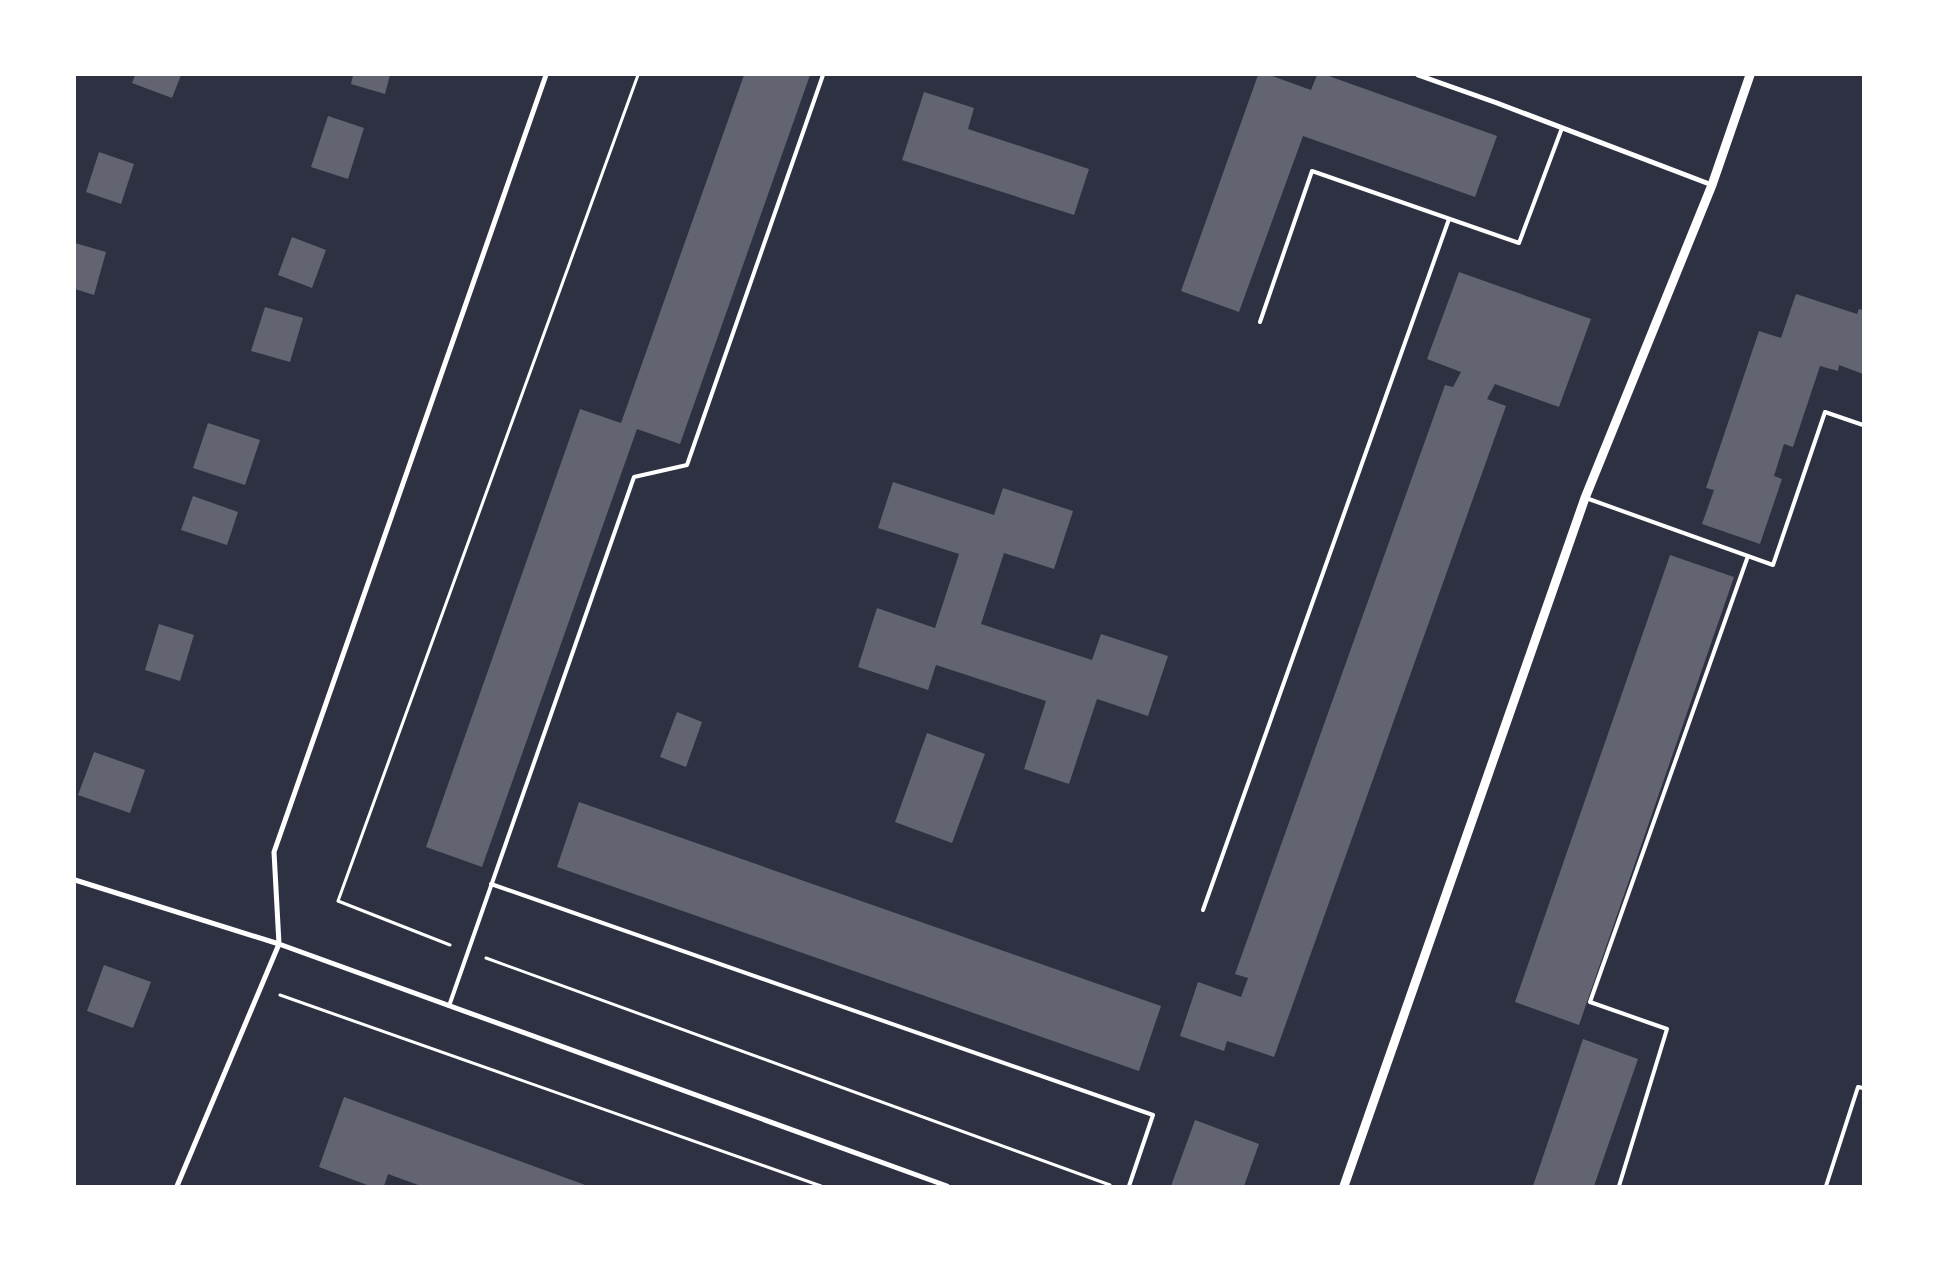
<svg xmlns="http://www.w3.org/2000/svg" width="1938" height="1261" font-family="Inter,sans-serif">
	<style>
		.building { fill: #626471 }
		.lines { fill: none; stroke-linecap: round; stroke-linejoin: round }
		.path { stroke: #fff; stroke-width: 3 }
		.service { stroke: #fff; stroke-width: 4 }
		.minor { stroke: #fff; stroke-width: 5 }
		.tertiary { stroke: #fff; stroke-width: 9 }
	</style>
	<rect width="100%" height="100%" fill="#2d3142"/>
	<path class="building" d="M135,75H181L172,98L132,83Z
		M353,75H390L385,94L351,84Z
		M744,75H810L680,444L637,429L482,867L426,847L580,409L621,423Z
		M1258,75H1269L1311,90L1317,75H1326L1497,136L1475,197L1303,136L1239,312L1181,291Z
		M924,92L974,108L968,129L1089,169L1074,215L902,160Z
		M328,116L364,128L348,179L311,167Z
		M99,152L134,164L121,204L86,192Z
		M292,237L326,250L312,288L278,275Z
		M75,243L106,252L94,295L75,289Z
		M1459,272L1591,319L1559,407L1495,384L1487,399L1506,406L1274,1057L1227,1041L1224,1051L1180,1036L1198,982L1241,997L1248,978L1235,974L1445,385L1453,387L1461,372L1427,359Z
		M1796,294L1857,314L1859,309L1863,310V374L1839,365L1838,371L1820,366L1793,447L1784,444L1774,476L1782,479L1760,544L1702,524L1714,490L1706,488L1759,331L1781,338Z
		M265,307L303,318L290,362L251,351Z
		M208,423L260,440L245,485L193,468Z
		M893,482L994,515L1003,488L1073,511L1054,569L1004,553L981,624L1092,660L1101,634L1168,656L1148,716L1097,699L1069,784L1024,769L1046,701L936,665L928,690L858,667L877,608L935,628L959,554L878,528Z
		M193,496L238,512L227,545L181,530Z
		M1670,555L1734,577L1579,1025L1515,1002Z
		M159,624L194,635L180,681L145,670Z
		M677,712L702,722L686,767L660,757Z
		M927,733L985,754L952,843L895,822Z
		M94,752L145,770L130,813L78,795Z
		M579,802L1161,1006L1139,1071L557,867Z
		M104,965L151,982L133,1028L87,1011Z
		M1583,1039L1638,1059L1594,1186H1533Z
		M344,1097L588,1186H421L388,1174L384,1186H370L319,1167Z
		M1195,1120L1259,1144L1244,1186H1171Z"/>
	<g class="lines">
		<path class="path" d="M450,945L338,901L638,75
			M486,958L1110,1185
			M280,995L821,1186"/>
		<path class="service" d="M1260,322L1312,171L1519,243L1562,128
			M1586,498L1773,565L1825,412L1863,425
			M491,884L1153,1115L1129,1186
			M1203,910L1449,219
			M449,1006L634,477L687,465L823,75
			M1619,1186L1667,1029L1590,1002L1748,556
			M1826,1186L1858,1087L1863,1088"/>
		<path class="minor" d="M1418,75L1497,103L1712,185
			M75,880L279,944L947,1186
			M177,1186L279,944L274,852L546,75"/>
		<path class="tertiary" d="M1344,1186L1585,498L1712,185L1750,75"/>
	</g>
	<rect width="1938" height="1261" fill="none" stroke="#ffffff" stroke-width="152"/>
</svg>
